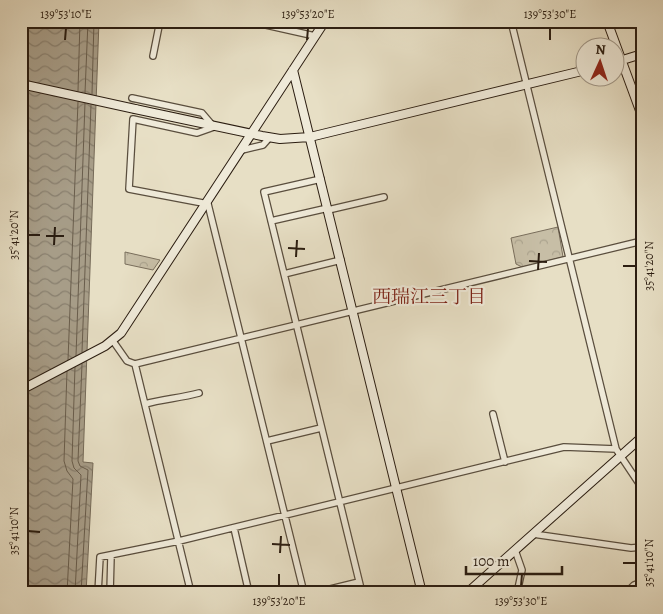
<svg xmlns="http://www.w3.org/2000/svg" width="663" height="614" font-family="Alegreya,'Noto Serif JP',serif">
	<style>
		.park { fill: url(#park-crowns); stroke: #796e5c }
		.water { fill: url(#water-waves); stroke: #756a58 }
		.lines { fill: none; stroke-linecap: round; stroke-linejoin: round }
		.shore { stroke: #695d4c; stroke-width: 1 }
		.street-tunnel { stroke: #c1b8a1; stroke-width: 5.5; stroke-dasharray: 5.5 3; stroke-linecap: butt }
		.street-casing { stroke: #5a4e3e; stroke-width: 8 }
		.secondary-casing { stroke: #2b1d11; stroke-width: 10 }
		.street { stroke: #efead9; stroke-width: 5.5 }
		.secondary { stroke: #efead9; stroke-width: 8 }
		.secondary-bridge-casing { stroke: #2b1d11; stroke-width: 10; stroke-linecap: butt }
		.secondary-bridge { stroke: #efead9; stroke-width: 8 }
		.ticks { fill: none; stroke: #2b1d11; stroke-width: 2 }
		.labels { text-anchor: middle; stroke-width: 4.5; stroke-linejoin: round; paint-order: stroke }
		.neighbourhood-label { font-size: 19px; fill: #7a1f14; stroke: #efead9 }
		.neatline { fill: none; stroke: #2b1d11; stroke-width: 2 }
		.ticks-label { font-size: 12px; text-anchor: middle; fill: #2b1d11 }
	</style>
	<defs>
		<pattern id="park-crowns" width="20" height="18" patternUnits="userSpaceOnUse" patternTransform="scale(1.25)"><rect width="20" height="18" fill="#c7bea6"/><path d="M2 6a3 3 0 1 1 6 0M12 15a3 3 0 1 1 6 0" fill="none" stroke="#aba38e"/></pattern>
		<pattern id="water-waves" width="16" height="10" patternUnits="userSpaceOnUse" patternTransform="scale(1.25)"><rect width="16" height="10" fill="#a79d88"/><path d="M0 5q4-4 8 0t8 0" fill="none" stroke="#887f6e"/></pattern>
	</defs>
	<rect width="100%" height="100%" fill="#e7dfc5"/>
	<filter id="stains"><feTurbulence type="fractalNoise" baseFrequency=".004" numOctaves="4"/><feColorMatrix values="0 0 0 0 .2 0 0 0 0 .09 0 0 0 0 .02 0 0 0 .5 -.17"/></filter>
	<radialGradient id="worn" r=".72"><stop offset=".6" stop-color="#630" stop-opacity="0"/><stop offset="1" stop-color="#630" stop-opacity=".3"/></radialGradient>
	<path class="park" d="M558,227L563,257L522,267L516,264L511,238Z
		M125,252L160,260L153,270L125,264Z"/>
	<path class="water" d="M22,21H99L83,462L93,463L86,593H21Z"/>
	<g class="lines">
		<path class="shore" d="M78,91L80,21
			M85,93L88,21
			M92,94L94,21
			M82,352L91,105
			M76,356L85,103
			M68,360L78,102
			M67,593L73,479L67,471L64,461L67,371
			M75,593L81,475L74,468L72,461L75,367
			M81,593L88,470L80,466L78,461L82,364"/>
		<path class="street-tunnel" d="M132,98L133,119"/>
		<g class="street-casing">
			<path id="street" d="M248,21L315,36
				M511,21L616,449
				M153,56L160,21
				M132,98L202,113L214,127L197,133L133,119L129,189L208,204L304,593
				M242,150L263,145L270,137
				M321,179L264,192L362,593
				M328,210L384,197
				M271,221L328,208
				M284,274L341,260
				M113,341L127,361L135,364L642,241
				M135,364L191,593
				M145,404C163,399 181,398 199,393
				M493,414L505,462
				M267,441L321,428
				M234,528L249,593
				M533,534L631,548L642,547
				M515,550L522,570L517,593
				M98,593L100,557L179,541L564,447L616,449L642,488
				M110,593L111,556
				M314,593L359,582
				M626,593L634,585L642,582"/>
		</g>
		<g class="secondary-casing">
			<path id="secondary" d="M607,21L642,116
				M616,62L642,54
				M293,70L422,593
				M135,109L262,136L280,139L310,137L586,70
				M21,390L105,346L121,333L325,21
				M467,593L642,437"/>
		</g>
		<use href="#street" class="street"/>
		<use href="#secondary" class="secondary"/>
		<g class="secondary-bridge-casing">
			<path id="secondary-bridge" d="M21,84L135,109"/>
		</g>
		<use href="#secondary-bridge" class="secondary-bridge"/>
	</g>
	<path class="ticks" d="M65,40L66,28M307,40L308,28M550,40V28M28,235H40M46,236H64M54,245L55,227M288,248L305,249M296,257L297,240M529,261L547,262M623,266H636M538,270L539,253M28,531L40,532M272,544L290,545M280,553L281,536M623,563H636M279,586V574M521,586L522,574"/>
	<g class="labels">
		<g class="neighbourhood-label">
			<text x="429" y="303">西瑞江三丁目</text>
		</g>
	</g>
	<rect width="663" height="614" fill="none" stroke="#e7dfc5" stroke-width="55"/>
	<g transform="translate(600 62) rotate(3)"><circle r="24" fill="#efead9" stroke="#a19889"/>
	<path d="M0-4L9 19L0 12L-9 19Z" fill="#8f2418"/>
	<text y="-8" font-size="14" font-weight="bold" text-anchor="middle" fill="#2b1d11">N</text>
	</g>
	<path d="M466 566v8h96v-8" fill="none" stroke="#2b1d11" stroke-width="2.5"/>
	<text x="473" y="566" font-size="15" fill="#2b1d11" stroke="#efead9" stroke-width="4" paint-order="stroke">100 m</text>
	<rect x="28" y="28" width="608" height="558" class="neatline"/>
	<g class="ticks-label">
		<text x="66" y="18">139°53'10"E</text>
		<text x="308" y="18">139°53'20"E</text>
		<text x="550" y="18">139°53'30"E</text>
		<text transform="translate(14 235) rotate(-90)" y="4">35°41'20"N</text>
		<text transform="translate(649 266) rotate(-90)" y="4">35°41'20"N</text>
		<text transform="translate(14 531) rotate(-90)" y="4">35°41'10"N</text>
		<text transform="translate(649 563) rotate(-90)" y="4">35°41'10"N</text>
		<text x="279" y="605">139°53'20"E</text>
		<text x="521" y="605">139°53'30"E</text>
	</g>
	<rect width="100%" height="100%" filter="url(#stains)"/>
	<rect width="100%" height="100%" fill="url(#worn)"/>
</svg>
